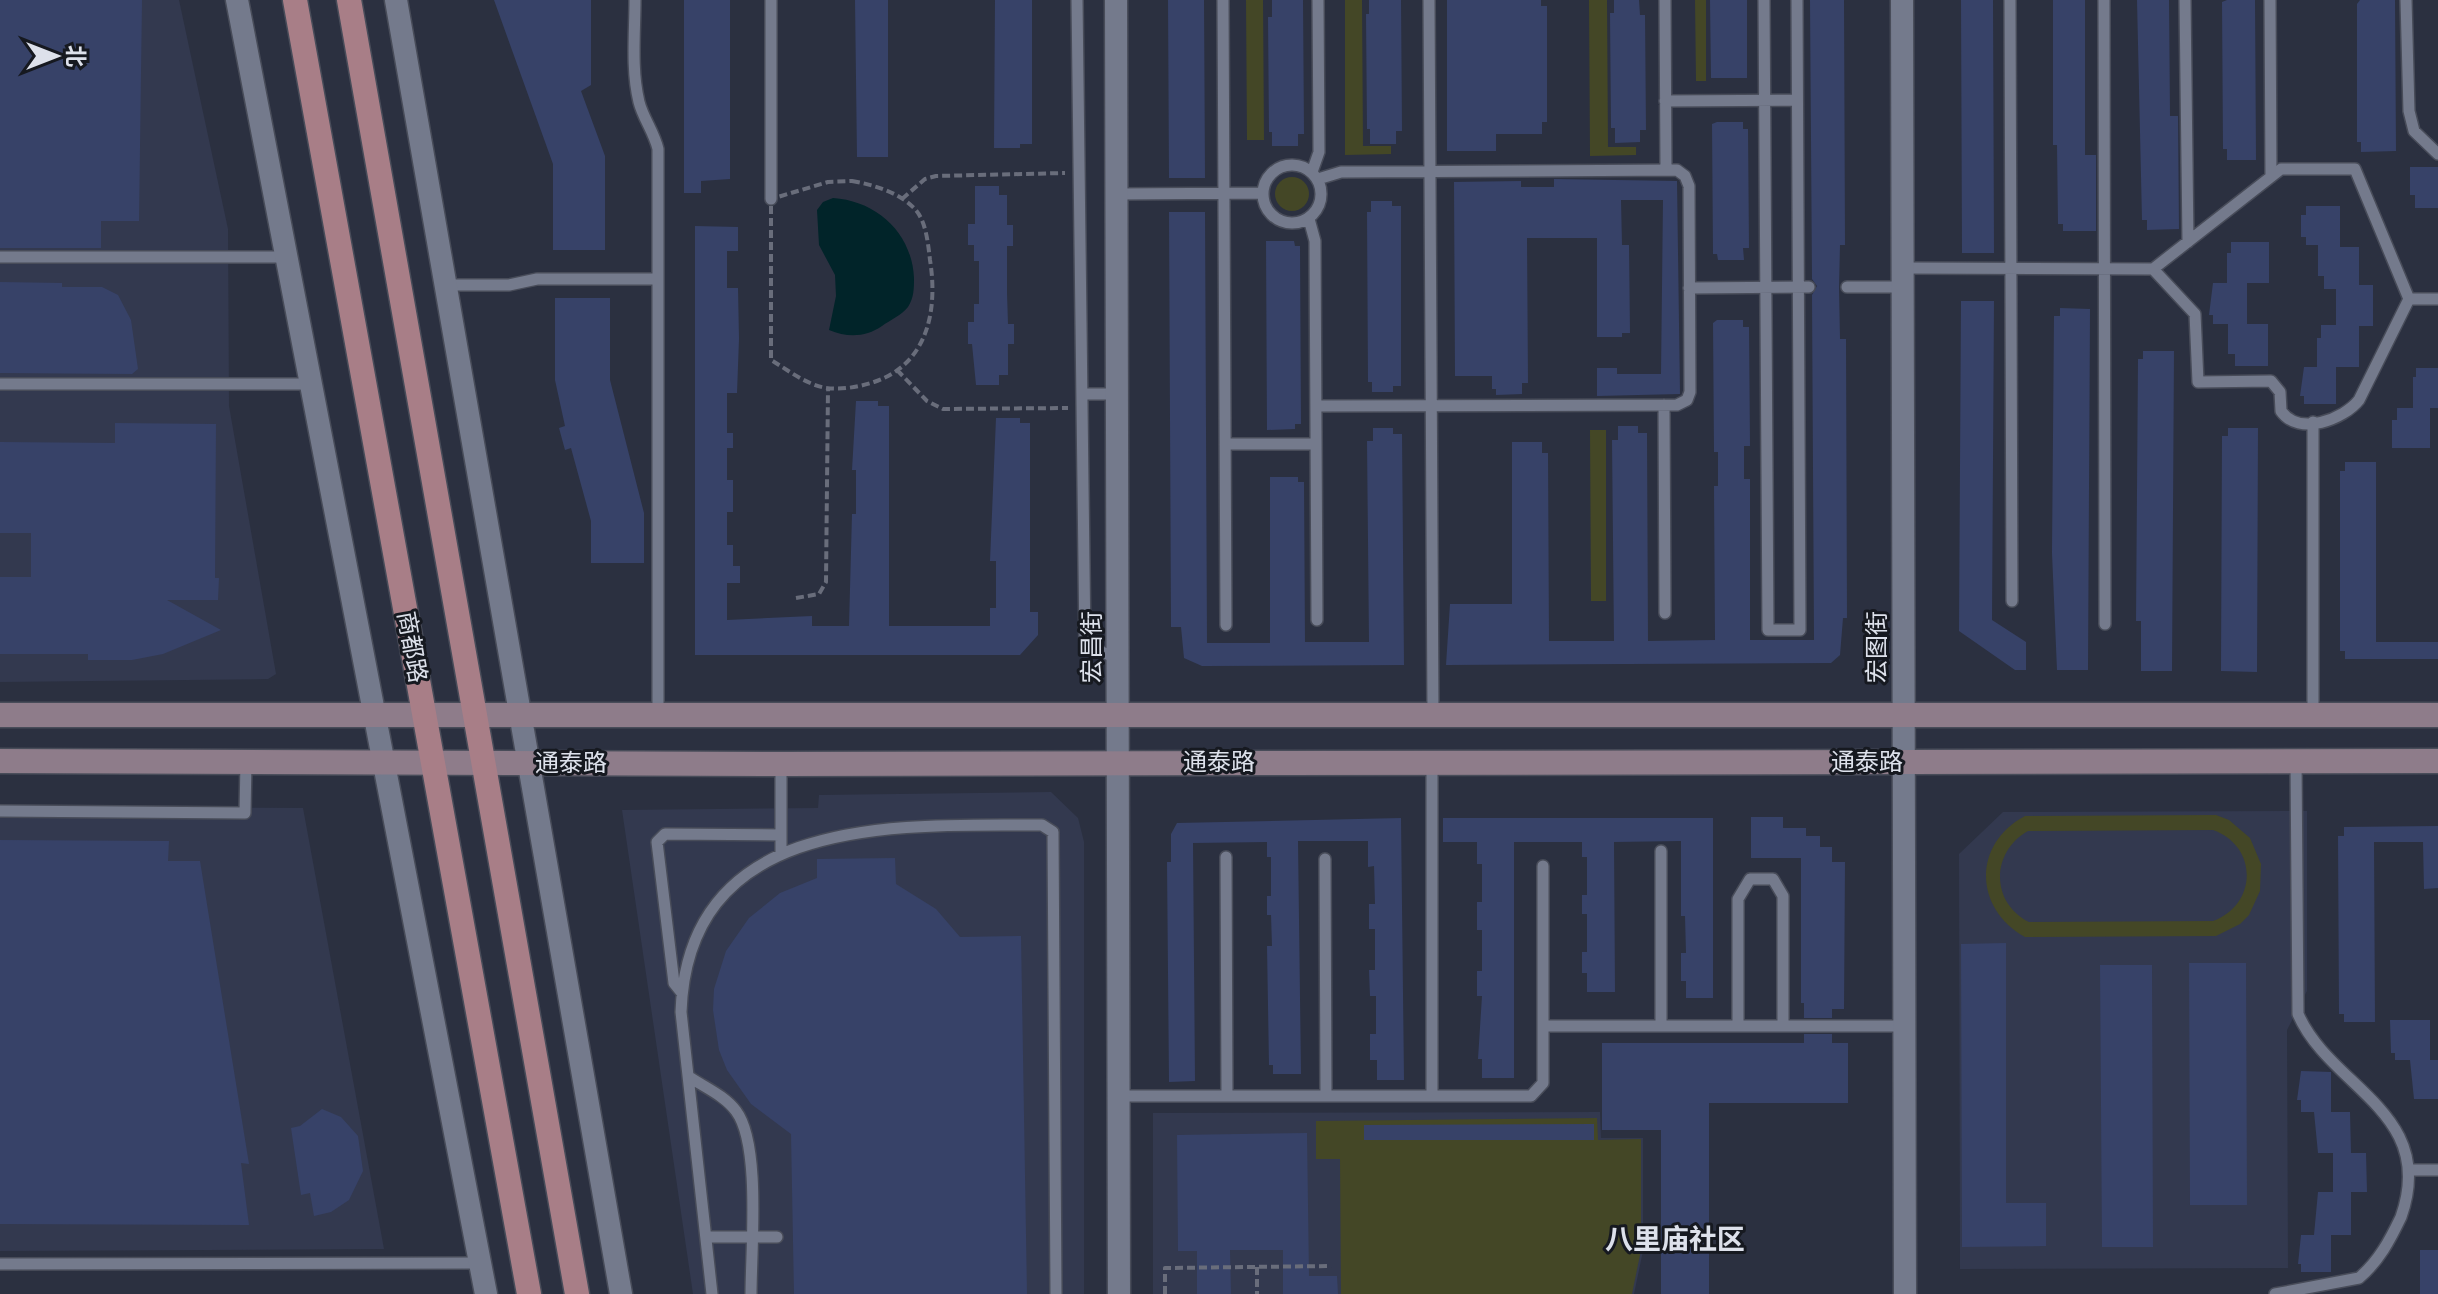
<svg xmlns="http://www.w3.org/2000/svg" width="2438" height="1294" font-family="'PT Sans Narrow','Noto Sans SC',sans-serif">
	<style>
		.built { fill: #33394f }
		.green { fill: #444726; fill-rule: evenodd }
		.water { fill: #012429 }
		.building { fill: #374268 }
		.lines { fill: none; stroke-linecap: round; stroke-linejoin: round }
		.lane-casing { stroke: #484c59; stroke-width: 14 }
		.street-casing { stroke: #484c59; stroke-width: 25 }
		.secondary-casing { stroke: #484c59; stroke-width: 27 }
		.primary-casing { stroke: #484c59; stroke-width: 27 }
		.path { stroke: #696d7b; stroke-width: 4; stroke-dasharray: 8 4; stroke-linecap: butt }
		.lane { stroke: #747a8c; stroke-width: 11 }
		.street { stroke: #747a8c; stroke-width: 22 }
		.secondary { stroke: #8e7c8a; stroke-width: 24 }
		.primary { stroke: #a87e87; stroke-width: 24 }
		.labels { text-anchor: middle; stroke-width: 6; stroke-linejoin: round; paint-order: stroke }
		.street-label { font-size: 24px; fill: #dde1eb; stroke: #161920 }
		.quarter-label { font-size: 28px; font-weight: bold; fill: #dde1eb; stroke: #161920 }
	</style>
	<rect width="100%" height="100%" fill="#2b3040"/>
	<path class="built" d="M0,0H179L228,229L229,406L276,674L268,679L0,682Z
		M1051,792L1078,818L1084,842V1294H693L622,810L818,808L819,795Z
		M0,807L303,808L384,1249L0,1251Z
		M2307,811V991L2287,1030L2288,1268L1960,1269L1959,854L2003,812Z
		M1600,1112L1601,1138H1643V1251L1634,1294H1153V1113Z"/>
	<path class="green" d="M1246,0H1263L1264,140H1247Z
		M1345,0H1362L1363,146H1391V154L1345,155Z
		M1589,0H1607L1608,147H1636V155L1590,156Z
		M1695,0H1706V81H1696Z
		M1275 194a17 17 0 1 1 34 0a17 17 0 1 1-34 0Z
		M1590,430H1606V601H1591Z
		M2216,815L2229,820L2250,838L2261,864L2260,891L2249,915L2240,924L2216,936L2025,937C1974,909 1972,844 2025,816ZM2213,830C2258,846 2258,904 2213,921L2029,922C1990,902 1991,852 2028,831Z
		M1597,1118L1598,1140L1641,1139V1250L1632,1294H1341L1340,1159H1316V1121Z"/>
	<path class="water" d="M833,198C877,201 912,233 914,278C914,288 914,298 908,307C902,315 890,320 882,326C866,337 848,338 829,330L836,296L835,275L819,245L817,210L823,202Z"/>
	<path class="building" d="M0,0H142L139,221H101V248H0Z
		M494,0H591V85L581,91L605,156V250H553V164Z
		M684,0H730V179L701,181V193H684Z
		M855,0H888V157H857Z
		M995,0H1032V144H1020V148H994Z
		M1168,0H1204L1205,178H1169Z
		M1272,0H1303L1304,134H1298V146H1272V132H1269L1268,17H1272Z
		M1369,0H1401L1402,131H1396V144H1370V129H1367L1366,14H1369Z
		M1447,0H1541V6H1547V122H1542V134H1496V151H1447Z
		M1614,0H1639L1640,15H1645L1646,130H1640V142L1615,143V128H1611L1610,13H1614Z
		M1710,0H1747V78H1711Z
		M1810,0H1844L1845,245H1840L1839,288L1840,339H1846L1847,618H1843L1840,655L1831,663L1446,665L1450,604H1512V442H1542V453H1548L1549,641H1614L1612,440H1618V426H1638V433H1647L1648,641L1715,640L1714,486H1718V452H1714L1713,323L1717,320H1743V327H1749L1750,446H1744V479H1750V640H1814L1812,295L1817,286L1812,279Z
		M1961,0H1993L1994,253H1962Z
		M2053,0H2085V155H2096V231H2063V224H2058L2057,145H2053Z
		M2137,0H2169L2170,116H2178L2179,229L2147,230V220H2142Z
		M2227,0H2255L2256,160H2227V149H2223L2222,2Z
		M2360,0H2395L2396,151L2361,152V142H2357V4Z
		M1717,122H1743V129H1748L1749,248H1743L1744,260H1718L1717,254H1713L1712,124Z
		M2410,167H2438V208H2415V195H2410Z
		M1554,179L1677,181L1680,394L1597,396V368H1617V374H1661L1663,200H1621L1622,245H1629L1630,333H1622V337H1597V238H1527L1528,383H1522V394L1496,395V389H1492V376H1455L1454,182L1521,181V187H1554Z
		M975,186H999V195H1007V225H1013V246H1007V293L1008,324H1014V344H1008V375H999V385H976L972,344H968V322H974V304H979V261H974V245H968V224H975Z
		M1371,201H1392V206H1401V386H1393V392H1372V382H1368L1367,212H1371Z
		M2306,206H2340V247H2359V285H2373V326H2359V367H2336V404H2304V396H2300L2304,367H2317V338H2321V325H2336V289H2324V276H2318V245H2306V237H2301V215H2306Z
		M1169,212H1205L1207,643H1270V477H1298V482H1304L1305,642H1369L1367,441H1373V428H1393V434H1402L1404,665L1202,666L1184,658L1181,627H1171Z
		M695,226L738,227V251H727V288H738L739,339L737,393H727V433H733V448H727V480H733V512H727V545H733V566H740V583H727V620L812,616V626H849L852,514H856V470H852L856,401H878V406H889V626H990V608H996V561H990L996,418H1020V423H1030V612H1038V635L1020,655H695Z
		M1266,241H1294L1295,246H1300L1301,424H1295V429L1267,430Z
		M2231,242H2269V283H2247V324H2268V366H2235V354H2228V324H2213V315H2209L2213,283H2227V253H2231Z
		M0,282L62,283V287H102L118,295L131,320L138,369L132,374L0,373Z
		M555,298H610V380L644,513V563H591V521L571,448L565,450L559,428L565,426L555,380Z
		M1961,301H1994L1992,620L2026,642V670H2015L1959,631Z
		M2060,308L2090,309L2088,670H2057L2052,553L2054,316H2060Z
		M2143,351H2174L2172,671H2141V621H2136L2138,359H2143Z
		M2416,368H2438V408H2430V448H2392V420H2397V408H2413V377H2416Z
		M115,423L216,424L215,578H219L218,600H167L221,630L163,654L132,660H88V654H0V577H31V533H0V442L115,443Z
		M2228,428H2258L2257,672L2221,671L2222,436H2228Z
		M2345,462H2376V642H2438V659H2345V651H2340V471H2345Z
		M1751,817H1783V828H1806V836H1820V847H1832V862H1845L1844,1009H1832V1018H1804V1003H1801V858H1751Z
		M1401,818L1404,1080H1377V1060H1370V1034H1376V996H1370L1369,970H1375V929H1369V904H1375L1374,866L1368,867V841H1298L1301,1074H1273V1065H1269L1267,946H1272L1271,915H1267V896H1271V857H1267V842L1193,843L1195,1081L1169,1082L1167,862H1171V834L1177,823Z
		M1443,818H1713V998H1686V981H1681V953H1686L1685,916H1681V841L1614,842L1615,992H1587V973H1582V952H1587V914H1582V895H1587V857H1582V842H1514V1078H1482V1059H1478L1482,996H1477V971H1482V930H1477V902H1482V864H1477V842H1443Z
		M2438,826V888L2424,889L2423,842H2374L2375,1022H2344V1014H2339L2338,836H2344V827Z
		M0,840L169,841L168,861H200L249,1164L241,1163L249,1225L0,1224Z
		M895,858L896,884L936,909L960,937L1021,936L1027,1294H794L791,1134L751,1104L727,1070L719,1050L713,1010L714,989L726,951L749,918L780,893L817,878V859Z
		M2006,943V1203H2046V1246L1962,1247L1961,944Z
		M2189,963H2246L2247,1205H2190Z
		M2100,965H2152L2153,1247H2102Z
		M2390,1020H2430V1060H2438V1099H2414L2410,1060H2395V1053H2391Z
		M1804,1034H1832V1043H1848V1103H1709V1294H1661V1130H1602V1043H1804Z
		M2301,1071L2331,1072V1112H2350L2351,1153H2366L2367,1192H2351V1235H2331V1272H2301V1264H2298L2301,1235H2314L2318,1192H2333V1153H2318L2314,1112H2301V1100H2297Z
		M322,1109L341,1117L358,1136L363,1171L349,1200L331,1212L314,1216L310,1193L301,1195L291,1128L300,1126Z
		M1594,1124V1140H1364V1125Z
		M1307,1133L1309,1276H1337L1338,1294H1283V1250H1230L1231,1294H1197V1251H1178L1177,1135Z
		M2420,1250H2438V1294H2420Z"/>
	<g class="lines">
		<g class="lane-casing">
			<path id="lane" d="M635,0C635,33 631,69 639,102C643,118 654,132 658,149V713
				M771,0V199
				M1077,0L1085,646L1118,658
				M1223,0L1226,625
				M1429,0L1433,713
				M1665,0L1666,170
				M1764,0L1768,630H1800L1797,0
				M2010,0L2012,601
				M2104,0L2105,624
				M2185,0L2188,242
				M2270,0L2271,177
				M2406,0L2409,111L2414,131L2438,154
				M1665,101L1797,100
				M1263 194a29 29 0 1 1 58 0a29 29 0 1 1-58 0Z
				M1312,172L1319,152L1318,0
				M1117,194L1263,193
				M1309,219L1315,241L1317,620
				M0,257H287
				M1902,268L2153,269L2281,169H2355L2409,299L2359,400C2344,419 2299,437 2281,411L2280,392L2271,381L2198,382L2195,314L2153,269
				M444,285H509L537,279H658
				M1847,287H1902
				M1689,288L1809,287
				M2409,299H2438
				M0,384H311
				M1082,394H1117
				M1664,405L1665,613
				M1316,406L1677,405L1687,400L1690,392L1689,186L1685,176L1677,170L1341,172L1318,179
				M2313,422V715
				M1225,444H1316
				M1432,761V1096
				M0,811L245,813L246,762
				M1661,851V1026
				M781,854V764
				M1226,857L1227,1096
				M1325,859L1326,1096
				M1543,866V1026
				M682,993L674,983L657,842L665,834L781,835
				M1738,1026V899L1750,879H1773L1783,896V1026
				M691,1078C706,1088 725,1096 736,1111C761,1144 751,1250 751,1294
				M1119,1096H1531L1543,1083V1026H1904
				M2413,1170H2438
				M707,1237H777
				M0,1264L480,1263
				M712,1294L681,1012C688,813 897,825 1042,825L1053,832L1056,1294
				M2275,1294L2359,1278C2379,1261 2390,1240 2401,1217C2438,1112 2330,1088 2298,1014L2296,761"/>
		</g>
		<g class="street-casing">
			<path id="street" d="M237,0L486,1294
				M396,0L621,1294
				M1116,0L1119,1294
				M1902,0L1905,1294"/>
		</g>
		<g class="secondary-casing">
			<path id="secondary" d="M0,715H2438
				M0,761L781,764L2438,761"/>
		</g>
		<g class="primary-casing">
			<path id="primary" d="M295,0L529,1294
				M349,0L577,1294"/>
		</g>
		<path class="path" d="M852,181C874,185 898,192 914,208C926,220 928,243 930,260C938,310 928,364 874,382C859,387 841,390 826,388C805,384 788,370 771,360V199L828,182Z
			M902,199L925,179L936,176L1065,173
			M897,370L927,401L943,409L1068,408
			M796,598L819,594L826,582L828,388
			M1257,1267V1294
			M1165,1294V1268L1331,1266"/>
		<use href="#lane" class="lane"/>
		<use href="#street" class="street"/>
		<use href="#secondary" class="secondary"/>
		<use href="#primary" class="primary"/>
	</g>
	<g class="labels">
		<g class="street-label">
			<text transform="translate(412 647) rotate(80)" y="8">商都路</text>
			<text transform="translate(1092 647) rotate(-90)" y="8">宏昌街</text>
			<text transform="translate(1877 647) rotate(-90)" y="8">宏图街</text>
			<text x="1219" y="770">通泰路</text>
			<text x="1867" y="770">通泰路</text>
			<text x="571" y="771">通泰路</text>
		</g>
		<g class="quarter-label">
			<text x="1675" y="1249">八里庙社区</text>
		</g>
	</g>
	<g transform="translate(56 56) rotate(90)" stroke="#161920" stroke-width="6" paint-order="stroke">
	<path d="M0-6L14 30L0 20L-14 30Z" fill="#dde1eb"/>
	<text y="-12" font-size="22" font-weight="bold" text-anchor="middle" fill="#dde1eb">北</text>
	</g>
</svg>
